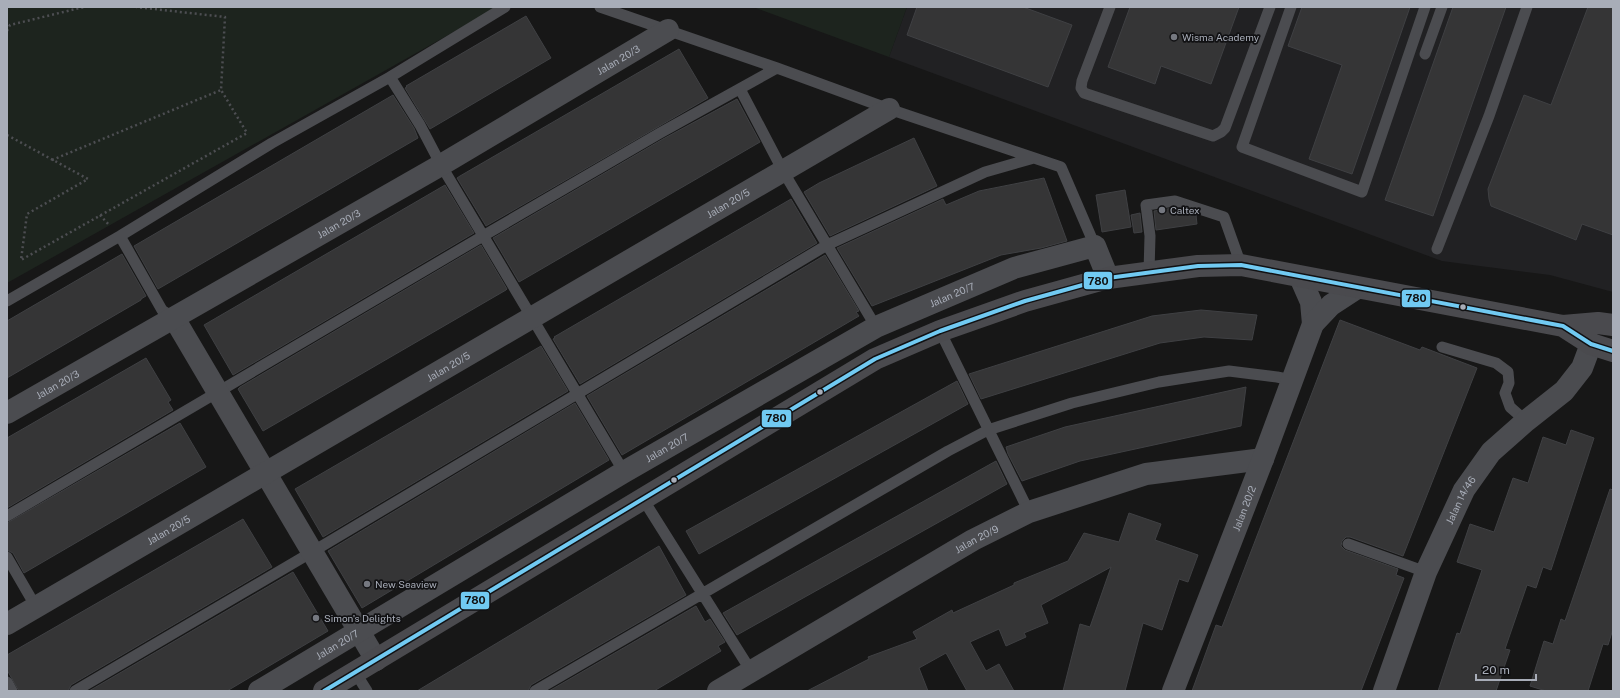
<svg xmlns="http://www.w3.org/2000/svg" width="1620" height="698" font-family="'Public Sans',sans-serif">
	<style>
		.built { fill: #212123 }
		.green { fill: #1d241e }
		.building { fill: #353536; stroke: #3f4043 }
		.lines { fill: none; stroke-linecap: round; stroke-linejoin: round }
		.path { stroke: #4d4e52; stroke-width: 2.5; stroke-dasharray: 2 3; stroke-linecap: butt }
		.lane { stroke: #4b4c50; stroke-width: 11 }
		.street { stroke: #4b4c50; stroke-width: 22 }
		.secondary { stroke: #4a4a4e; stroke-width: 22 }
		.bus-1-casing { stroke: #111113; stroke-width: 7 }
		.bus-1 { stroke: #71caf2; stroke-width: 4 }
		.poi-dot { fill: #757880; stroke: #111113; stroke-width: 1.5 }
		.bus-dot { fill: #a8adb8; stroke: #111113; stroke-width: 1.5 }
		.labels { text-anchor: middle; stroke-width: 3.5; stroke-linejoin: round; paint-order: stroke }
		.poi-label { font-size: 10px; fill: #a8adb8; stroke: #111113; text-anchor: start }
		.street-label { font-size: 10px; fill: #a8adb8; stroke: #111113 }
		.line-badge { stroke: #111113; stroke-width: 1.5 }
		.pale-badge-label { font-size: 11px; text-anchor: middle; font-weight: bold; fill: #111 }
	</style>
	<rect width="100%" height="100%" fill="#171717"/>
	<path class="built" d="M907,7H1613V292L1550,275L1442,261L889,57Z"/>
	<path class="green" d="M7,7H498L7,283Z
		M753,7H907L889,57Z"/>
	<path class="building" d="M917,7H1023L1072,25L1048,87L907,35Z
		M1130,7H1239L1211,84L1161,66L1155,84L1108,67Z
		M1302,7H1410L1352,174L1309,159L1342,65L1288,46Z
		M1453,7H1506L1433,216L1385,200Z
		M1588,7H1613V235L1582,224L1576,240L1491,206L1489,199L1488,189L1524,95L1551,105Z
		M526,16L551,58L430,129L405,88L407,87L406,86Z
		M679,49L708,98L486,226L457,178L460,176Z
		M393,95L414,128L418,138L158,289L134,246Z
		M737,99L760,142L519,282L493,238L663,139Z
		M914,138L937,186L830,236L804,192L819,183Z
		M1044,178L1067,241L1041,248L1001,255L872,306L837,248L943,199L946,205L979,191Z
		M445,185L474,233L233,375L204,325Z
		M1125,190L1131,227L1102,232L1096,195Z
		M791,199L817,243L580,384L553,339L555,338L554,337Z
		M1174,208L1196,215L1197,224L1156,230L1154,211Z
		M1140,213L1142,232L1134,233L1131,215Z
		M481,245L507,289L506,290L263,431L238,389L240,387Z
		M122,254L146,296L141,299V300L7,378V321Z
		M825,255L859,311L856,312L859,316L622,455L587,396Z
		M1201,310L1257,315L1252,340L1204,337L1160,343L981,399L969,374L1152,316Z
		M1340,320L1420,350L1422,347L1477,368L1403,556L1350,537H1346L1342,541L1341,546L1345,550L1398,569L1396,575L1404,578L1361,691H1192L1216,625L1222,627Z
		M541,346L568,391L323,537L295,489Z
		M146,358L171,400L168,402L173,410L7,508V438Z
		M957,381L968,404L699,554L686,531Z
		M1246,387L1241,426L1080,461L1022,481L1008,454L1006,447L1065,427Z
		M575,403L609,460L362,608L328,551Z
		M180,423L206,467L24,573L13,553L7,550V523Z
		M1571,430L1594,438L1551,570L1543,567L1536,588L1527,585L1505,649L1510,650L1496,691H1438L1457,633L1460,634L1482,570L1457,562L1470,524L1494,532L1513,478L1528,483L1543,437L1566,445Z
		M996,461L1007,484L737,635L723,613Z
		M1610,489L1613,490V629L1608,645L1603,644L1588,691H1546L1530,686L1544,641L1553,644L1561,619L1565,621Z
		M1129,513L1161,524L1155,540L1198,555L1188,582L1179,579L1162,630L1143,623L1125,691H1063L1080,624L1090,627L1111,567L1041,605L1048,623L1024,633L1026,637L1006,646L999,629L970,642L986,671L999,664L1014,691H967L946,653L919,668L928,691H807L869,659L868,657L917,639L913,632L952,610L953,613L1014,585V583L1068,561L1084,533L1119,542Z
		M243,519L272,567L71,685L68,691H19L7,670V655Z
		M659,546L686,595L531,685L528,691H417Z
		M293,572L328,631L227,691H89Z
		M696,606L705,622L710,619L725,642L718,646L721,651L654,691H549Z"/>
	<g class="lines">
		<path class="path" d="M7,31L10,25L84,7
			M7,135L88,179L27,214L21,260L247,133L221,90L225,17L136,7
			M52,160L221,90
			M100,215L109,225"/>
		<path class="lane" d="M600,7L777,68L889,109L1061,167L1095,246
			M1110,7L1082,81L1081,88L1084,93L1213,136L1221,132L1225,128L1270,7
			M1291,7L1242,147L1362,192L1425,7
			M1425,54L1442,7
			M390,77L420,125L441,165L624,472
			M740,89L783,171L876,327
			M120,236L162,310L174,318
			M1437,249L1489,116L1527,7
			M1149,272L1150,236L1146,205L1175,201L1224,217L1241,265
			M7,301L120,236L272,143L390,77L505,7
			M940,331L1029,512
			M1442,347L1496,363L1508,372L1509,383L1505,393L1510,407L1526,421
			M643,499L751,671
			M7,516L483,236L660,133L777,68
			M1348,544L1426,572
			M7,557L36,607
			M355,672L367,691
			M7,682L12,691
			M75,691L312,552L827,245L985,172L1034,158
			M535,691L948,451L988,430L1072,403L1159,382L1229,371L1277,377L1292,380"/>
		<g class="street">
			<path d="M1300,277L1311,302L1313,324"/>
			<path d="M174,318L376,660"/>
			<path id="s1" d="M7,413L441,165L668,30"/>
			<path id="s2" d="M7,624L889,109"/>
			<path id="s3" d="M259,691L624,472L876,327L1014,268L1095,246L1108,278"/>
			<path id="s4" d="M718,691L973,540L1029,512L1146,474L1263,459"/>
			<path id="s5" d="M1173,691L1263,459L1313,324L1331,305L1357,288"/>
			<path id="s6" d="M1384,691L1426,572L1464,490L1491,452L1526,421L1564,391L1582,368L1591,344"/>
		</g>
		<path class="secondary" d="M1563,326L1591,344L1613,351
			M324,691L875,359L940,331L1025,301L1108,278L1198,266L1241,265L1563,326L1598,323L1613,325"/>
		<g class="bus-1-casing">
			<path id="bus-1" d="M324,691L875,359L940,331L1025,301L1108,278L1198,266L1241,265L1563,326L1591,344L1613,351"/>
		</g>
		<use href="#bus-1" class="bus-1"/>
	</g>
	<g class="poi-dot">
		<circle cx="1174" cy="37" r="4"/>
		<circle cx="1162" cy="210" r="4"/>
		<circle cx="367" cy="584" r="4"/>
		<circle cx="316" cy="618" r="4"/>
	</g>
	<g class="bus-dot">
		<circle cx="1463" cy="307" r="3.5"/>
		<circle cx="820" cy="392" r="3.5"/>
		<circle cx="674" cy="480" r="3.5"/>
	</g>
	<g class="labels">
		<g class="poi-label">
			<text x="1182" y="41">Wisma Academy</text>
			<text x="1170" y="214">Caltex</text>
			<text x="375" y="588">New Seaview</text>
			<text x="324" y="622">Simon's Delights</text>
		</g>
		<g class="street-label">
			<text dy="4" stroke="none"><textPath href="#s1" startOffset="706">Jalan 20/3</textPath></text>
			<text dy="4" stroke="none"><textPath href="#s2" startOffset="835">Jalan 20/5</textPath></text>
			<text dy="4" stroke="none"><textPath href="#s1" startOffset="382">Jalan 20/3</textPath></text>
			<text dy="4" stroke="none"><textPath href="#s3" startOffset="799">Jalan 20/7</textPath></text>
			<text dy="4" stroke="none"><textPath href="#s2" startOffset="511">Jalan 20/5</textPath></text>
			<text dy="4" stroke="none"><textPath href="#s1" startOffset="58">Jalan 20/3</textPath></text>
			<text dy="4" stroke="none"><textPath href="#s3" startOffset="475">Jalan 20/7</textPath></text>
			<text dy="4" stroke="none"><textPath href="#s6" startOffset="206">Jalan 14/46</textPath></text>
			<text dy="4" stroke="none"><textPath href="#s5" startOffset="196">Jalan 20/2</textPath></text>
			<text dy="4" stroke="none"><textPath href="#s2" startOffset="187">Jalan 20/5</textPath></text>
			<text dy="4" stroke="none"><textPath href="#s4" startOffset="300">Jalan 20/9</textPath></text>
			<text dy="4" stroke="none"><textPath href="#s3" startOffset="91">Jalan 20/7</textPath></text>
		</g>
	</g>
	<g class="line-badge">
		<rect x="1083" y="271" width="30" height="19" rx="4" fill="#71caf2"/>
		<rect x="1401" y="289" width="30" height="19" rx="4" fill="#71caf2"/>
		<rect x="761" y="409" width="31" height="19" rx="4" fill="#71caf2"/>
		<rect x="460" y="591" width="30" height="19" rx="4" fill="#71caf2"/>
	</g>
	<g class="pale-badge-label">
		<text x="1098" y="285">780</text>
		<text x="1416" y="302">780</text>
		<text x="776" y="422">780</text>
		<text x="475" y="604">780</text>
	</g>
	<rect width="1620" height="698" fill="none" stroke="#a8adb8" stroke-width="16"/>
	<path d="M1476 674v6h60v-6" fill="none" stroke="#a8adb8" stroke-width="2"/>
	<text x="1482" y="674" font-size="12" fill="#a8adb8" stroke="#111113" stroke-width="3" paint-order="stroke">20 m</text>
</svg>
